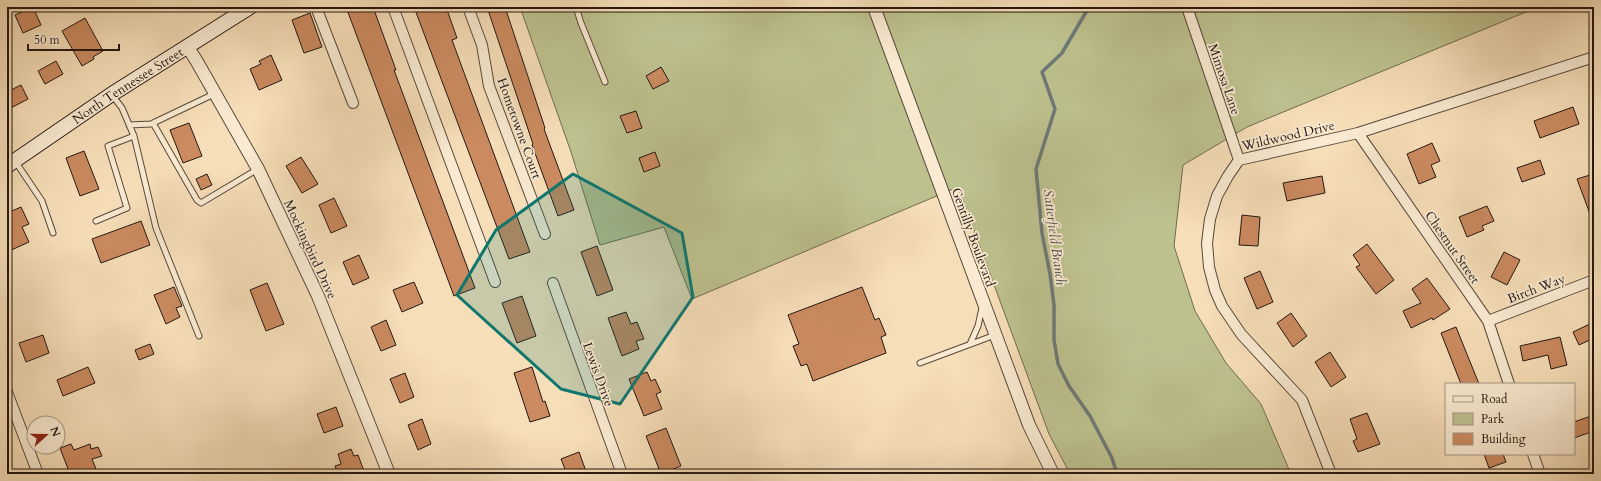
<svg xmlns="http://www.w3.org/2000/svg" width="1601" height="481" font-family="Cardo,serif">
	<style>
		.green { fill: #bdc18e; stroke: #706c50 }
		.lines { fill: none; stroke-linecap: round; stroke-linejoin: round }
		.stream { stroke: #6e7976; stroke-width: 3.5 }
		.building { fill: #cb8a60; stroke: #241712 }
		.service-casing { stroke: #58493c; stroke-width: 7 }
		.minor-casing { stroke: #58493c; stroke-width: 12 }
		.tertiary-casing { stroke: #58493c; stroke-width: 14 }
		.secondary-casing { stroke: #241712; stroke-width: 16 }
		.service { stroke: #f9ead1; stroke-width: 5 }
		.minor { stroke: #f9ead1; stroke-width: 10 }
		.tertiary { stroke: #f9ead1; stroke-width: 12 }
		.secondary { stroke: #f9ead1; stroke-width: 14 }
		.marked { fill: #0f766e; fill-opacity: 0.2; stroke: #0f766e; stroke-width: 3; stroke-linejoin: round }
		.labels { text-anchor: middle; stroke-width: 3.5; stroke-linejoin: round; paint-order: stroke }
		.street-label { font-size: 13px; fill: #241712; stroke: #f9ead1 }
		.water-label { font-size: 14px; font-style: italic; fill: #4f504c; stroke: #f9ead1 }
	</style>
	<rect width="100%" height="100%" fill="#f6deb8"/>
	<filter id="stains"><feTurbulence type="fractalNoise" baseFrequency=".005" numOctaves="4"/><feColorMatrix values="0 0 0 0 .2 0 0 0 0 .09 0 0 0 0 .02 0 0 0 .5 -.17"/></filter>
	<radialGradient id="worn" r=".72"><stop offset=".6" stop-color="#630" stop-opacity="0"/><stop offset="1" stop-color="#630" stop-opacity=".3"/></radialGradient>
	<path class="green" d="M520,7H1538L1247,127L1183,165L1174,246L1195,311L1226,363L1261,404L1291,474H1070L1049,434L958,187L692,299L664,227L600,245L571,152Z"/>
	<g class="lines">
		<path class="stream" d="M1089,7L1062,53L1042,72L1055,109L1036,169L1042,233L1050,274L1054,305V340L1058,364L1069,386L1090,416L1112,458L1117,474"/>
	</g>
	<path class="building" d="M33,7L41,25L23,33L15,15Z
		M346,7H373L396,70H394L475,288L454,296Z
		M414,7H446L457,38L452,40L530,252L509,259Z
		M487,7H505L545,128L544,129L574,210L558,216L532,145L533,144Z
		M310,13L322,47L304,53L292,20Z
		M85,18L103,51L93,57L94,59L82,66L62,31Z
		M271,55L282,80L259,90L250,69L261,64L259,61Z
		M56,61L63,74L45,84L38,71Z
		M661,67L669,81L653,89L646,76Z
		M21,85L28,99L7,110V92Z
		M1573,107L1579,124L1540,138L1534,121Z
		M636,111L642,128L627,133L620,116Z
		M189,123L202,156L183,163L170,130Z
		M1432,143L1440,161L1431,165L1436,177L1419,184L1407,154Z
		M84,151L99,189L80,196L66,158Z
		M655,152L660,166L644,172L639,158Z
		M301,157L318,184L302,193L286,166Z
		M1540,160L1545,174L1522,182L1517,168Z
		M207,174L212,185L201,190L196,179Z
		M1590,175L1594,186L1593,222L1577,179Z
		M1322,176L1325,193L1287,201L1283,183Z
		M334,198L347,226L331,233L319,205Z
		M1487,206L1494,221L1482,226L1484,230L1467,237L1459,217Z
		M21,207L29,224L22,227L29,242L7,252V213Z
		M1242,215L1260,217L1258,246L1239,245Z
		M141,221L150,245L101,263L92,239Z
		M1367,244L1394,280L1376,294L1356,267L1360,265L1353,255Z
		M597,246L613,290L597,296L581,252Z
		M1504,252L1520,260L1507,285L1491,277Z
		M359,255L369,278L353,285L343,262Z
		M1260,271L1273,302L1257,309L1244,278Z
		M1427,278L1450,309L1433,320L1432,318L1411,328L1403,311L1421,303L1412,289Z
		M414,282L423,303L402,312L393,290Z
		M267,283L284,324L266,331L250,290Z
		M174,287L182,306L176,308L180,317L166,324L154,295Z
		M862,287L875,320L879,318L886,335L881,337L886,353L813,381L807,364L801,366L793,346L799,344L788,315Z
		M522,296L536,336L517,343L502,303Z
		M626,312L631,324L637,322L644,339L636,341L639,349L622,356L608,318Z
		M1291,313L1307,336L1293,347L1277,323Z
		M386,320L396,345L381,351L371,327Z
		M1594,322V338L1579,345L1573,332Z
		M1456,327L1479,384H1461L1441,333Z
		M43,335L49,353L26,362L19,343Z
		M1560,337L1567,365L1551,369L1548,355L1523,361L1520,346Z
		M150,344L154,354L139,360L135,350Z
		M1330,352L1346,377L1331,387L1315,362Z
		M88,367L95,383L63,396L57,380Z
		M532,367L543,402L545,401L550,416L530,422L514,373Z
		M647,372L651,381L655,379L661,392L656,394L662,409L644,416L629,379Z
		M405,373L414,397L400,403L390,379Z
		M336,407L343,426L324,433L317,414Z
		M1367,413L1380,444L1358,452L1353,441L1357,439L1350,419Z
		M1591,416L1594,424V431L1574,438V422Z
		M422,419L431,444L418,450L408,425Z
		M666,428L681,466L661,474L646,436Z
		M71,444L74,450L90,444L91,449L98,447L102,456L92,459L98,474H70L60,448Z
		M351,449L354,456L358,455L364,471L355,474H338L335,466L341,464L338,454Z
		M579,452L587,474H567L561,459Z
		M1484,454H1503L1506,462L1489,468Z"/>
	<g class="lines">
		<g class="service-casing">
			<path id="service" d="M576,7L581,23L605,82
				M112,95L122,108L134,136L156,228L199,336
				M153,123L197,200L201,203L258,169
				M129,125L151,124L214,94
				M15,161L42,201L53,233
				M96,221L127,208L108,146L134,136
				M970,344L978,326L982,308
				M920,363L995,335"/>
		</g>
		<g class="minor-casing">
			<path id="minor" d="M316,7L353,103
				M393,7L495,282
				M468,7L482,45L489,86L545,234
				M1187,7L1239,160
				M1358,133L1488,321L1509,384
				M553,283L622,474
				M1488,321L1594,280
				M7,392L38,474
				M1533,454L1540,474
				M1331,474L1302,400L1241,334L1222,306L1215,290L1209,267L1207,243L1210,219L1217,196L1228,176L1239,160L1358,133L1594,57"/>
		</g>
		<g class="tertiary-casing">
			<path id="tertiary" d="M874,7L1029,425L1053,474
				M187,46L196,60L258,169L318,296L389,474"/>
		</g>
		<g class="secondary-casing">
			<g id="secondary">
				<path id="s1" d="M7,166L112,94L250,7"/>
			</g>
		</g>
		<use href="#service" class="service"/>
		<use href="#minor" class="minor"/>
		<use href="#tertiary" class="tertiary"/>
		<use href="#secondary" class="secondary"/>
	</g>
	<path class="marked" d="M573,174L682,233L693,297L620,404L561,389L457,295L496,230Z"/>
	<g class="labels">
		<g class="street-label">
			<text transform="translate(1225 79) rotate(71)" y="5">Mimosa Lane</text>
			<text dy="5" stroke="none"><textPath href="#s1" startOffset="145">North Tennessee Street</textPath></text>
			<text transform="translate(520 128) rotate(70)" y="5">Hometowne Court</text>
			<text transform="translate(1288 135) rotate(-13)" y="5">Wildwood Drive</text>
			<text transform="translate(974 237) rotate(70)" y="5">Gentilly Boulevard</text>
			<text transform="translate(1453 247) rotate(55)" y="5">Chestnut Street</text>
			<text transform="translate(311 249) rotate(65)" y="5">Mockingbird Drive</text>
			<text transform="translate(1536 288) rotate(-21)" y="5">Birch Way</text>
			<text transform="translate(599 374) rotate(70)" y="5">Lewis Drive</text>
		</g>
		<g class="water-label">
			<text transform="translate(1055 237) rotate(82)" y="5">Satterfield Branch</text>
		</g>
	</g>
	<rect width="1601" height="481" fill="none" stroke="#f6deb8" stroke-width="24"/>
	<rect x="8" y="8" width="1585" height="465" fill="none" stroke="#241712" stroke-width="2"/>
	<rect x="12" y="12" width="1577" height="457" fill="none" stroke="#241712"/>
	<rect x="1445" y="383" width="130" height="72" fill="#f9ead1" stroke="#a49685"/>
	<rect x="1453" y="396" width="20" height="6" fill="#f9ead1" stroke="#a49685"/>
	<text x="1481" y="403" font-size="12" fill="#241712">Road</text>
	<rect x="1453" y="413" width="20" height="12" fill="#bdc18e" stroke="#a49685"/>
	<text x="1481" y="423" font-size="12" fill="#241712">Park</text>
	<rect x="1453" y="433" width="20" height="12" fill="#cb8a60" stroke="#a49685"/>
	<text x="1481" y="443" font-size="12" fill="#241712">Building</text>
	<g transform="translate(46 435) rotate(69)"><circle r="19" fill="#f9ead1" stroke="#a49685"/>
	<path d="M0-3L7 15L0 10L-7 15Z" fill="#8f2418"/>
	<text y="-6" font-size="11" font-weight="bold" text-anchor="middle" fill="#241712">N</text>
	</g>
	<path d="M28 44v6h91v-6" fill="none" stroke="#241712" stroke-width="2"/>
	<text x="34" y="44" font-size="12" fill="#241712" stroke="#f9ead1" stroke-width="3" paint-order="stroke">50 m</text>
	<rect width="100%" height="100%" filter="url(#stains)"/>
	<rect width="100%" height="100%" fill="url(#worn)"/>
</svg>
